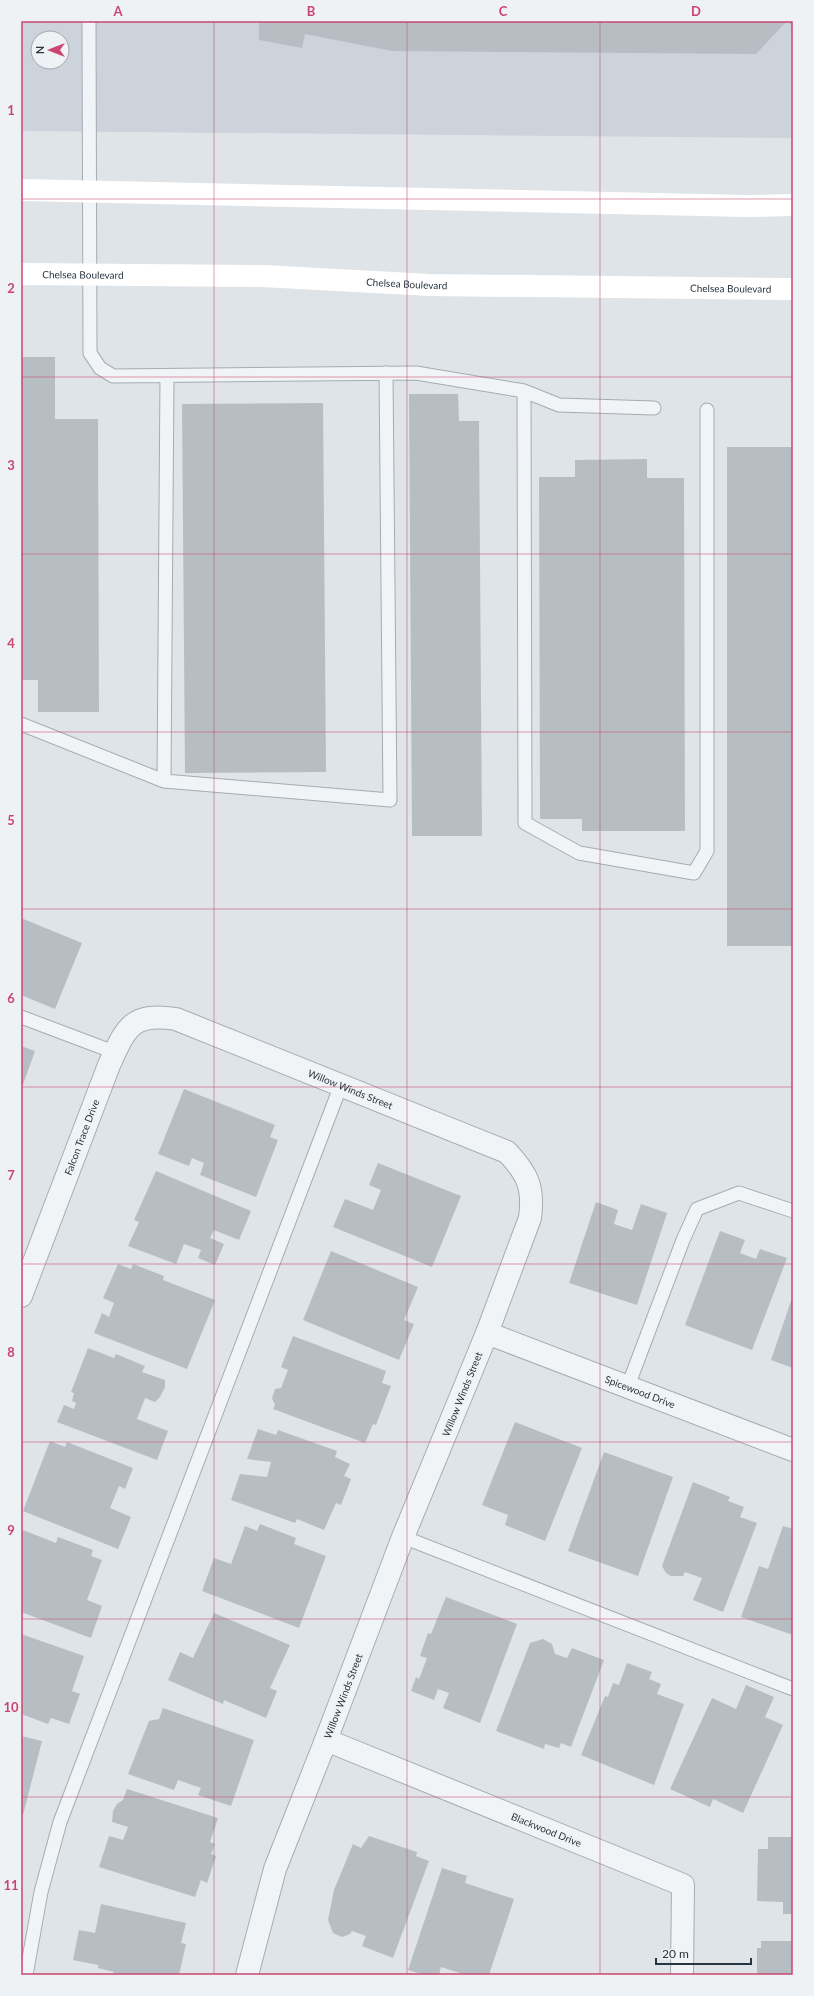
<svg xmlns="http://www.w3.org/2000/svg" width="814" height="1996" font-family="Lato,sans-serif">
	<style>
		.built { fill: #cdd3da; fill-rule: evenodd }
		.building { fill: #b6bec4 }
		.lines { fill: none; stroke-linecap: round; stroke-linejoin: round }
		.lane-casing { stroke: #a4acb2; stroke-width: 15 }
		.street-casing { stroke: #a4acb2; stroke-width: 24 }
		.lane { stroke: #f1f4f6; stroke-width: 13 }
		.street { stroke: #f1f4f6; stroke-width: 22 }
		.secondary { stroke: #fff; stroke-width: 22 }
		.grid { fill: none; stroke: #cb466f; stroke-width: 1; stroke-opacity: 0.55 }
		.labels { text-anchor: middle; stroke-width: 4; stroke-linejoin: round; paint-order: stroke }
		.street-label { font-size: 10px; fill: #28343e; stroke: #eef2f5 }
		.neatline { fill: none; stroke: #cb466f; stroke-width: 1.5 }
		.grid-label { font-size: 13px; text-anchor: middle; font-weight: bold; fill: #cb466f }
	</style>
	<rect width="100%" height="100%" fill="#dfe4e8"/>
	<path class="built" d="M21,21H793V138L21,131ZM38,38H62V62H38Z"/>
	<path class="building" d="M259,21H793V27L787,21L756,54L392,51L305,34L302,48L259,40Z
		M21,357H55V419H98L99,712H38V680H21Z
		M409,394H458L459,421H479L482,836H412Z
		M323,403L326,772L185,773L182,404Z
		M727,447H793V946H727Z
		M647,459V478H684L685,831H582V819H540L539,477H575V460Z
		M21,918L82,943L55,1009L21,995Z
		M21,1046L35,1051L21,1090Z
		M184,1089L275,1125L270,1137L278,1140L256,1197L200,1175L204,1163L192,1158L189,1166L158,1154Z
		M378,1163L461,1196L432,1267L333,1227L345,1199L373,1210L381,1190L369,1185Z
		M156,1171L251,1211L239,1240L214,1230L210,1238L224,1244L215,1265L198,1258L201,1250L184,1244L176,1264L128,1246L139,1222L134,1220Z
		M596,1202L618,1210L614,1224L632,1230L641,1204L667,1213L637,1305L569,1283Z
		M720,1231L745,1240L740,1253L756,1259L760,1249L787,1258L752,1350L685,1325Z
		M331,1251L418,1287L404,1320L414,1324L399,1360L303,1320Z
		M118,1264L131,1269L133,1264L164,1276L163,1280L215,1300L187,1369L94,1333L102,1313L109,1317L114,1303L103,1298Z
		M793,1295V1368L771,1360Z
		M293,1336L386,1371L382,1383L391,1386L376,1425L373,1424L365,1443L273,1409L275,1405L272,1398L275,1389L281,1388L288,1370L281,1367Z
		M88,1348L114,1358L116,1354L145,1366L142,1372L165,1380V1387L160,1397L155,1402L145,1398L137,1419L168,1431L157,1460L57,1422L64,1405L74,1409L76,1403L72,1401L74,1393L71,1392Z
		M515,1422L582,1448L545,1541L505,1525L508,1515L482,1505Z
		M258,1429L276,1435L278,1430L337,1451L335,1457L350,1464L344,1476L351,1479L341,1505L336,1503L324,1530L297,1519L295,1523L231,1500L240,1474L267,1477L271,1462L247,1459Z
		M50,1441L65,1447L67,1442L133,1468L125,1489L119,1486L110,1508L131,1517L118,1549L23,1511Z
		M604,1452L673,1477L638,1576L568,1551Z
		M693,1482L730,1497L728,1501L744,1507L740,1517L757,1523L723,1612L693,1600L702,1578L685,1572L683,1576H671L666,1573L662,1566Z
		M260,1524L296,1538L294,1544L326,1556L299,1628L202,1591L214,1558L231,1564L245,1526L257,1531Z
		M783,1526L793,1529V1635L741,1617L759,1566L768,1569Z
		M23,1530L56,1543L58,1537L93,1550L91,1556L102,1560L87,1600L102,1606L91,1638L21,1612V1534Z
		M446,1597L517,1624L480,1723L443,1708L449,1693L438,1689L434,1700L411,1691L416,1677L419,1679L427,1658L420,1656L428,1633L431,1634Z
		M214,1613L290,1645L270,1688L277,1691L266,1718L224,1700L223,1704L168,1680L180,1652L193,1658Z
		M21,1634L84,1656L72,1691L80,1694L69,1724L51,1718L48,1724L21,1714Z
		M543,1639L552,1644L555,1654L567,1658L572,1648L604,1660L571,1747L561,1743L559,1748L545,1744L544,1749L496,1731L530,1643Z
		M627,1663L652,1672L649,1679L661,1684L657,1694L684,1704L654,1785L581,1755L605,1696L608,1697L613,1683L619,1685Z
		M746,1685L774,1697L765,1717L783,1725L743,1813L713,1799L710,1807L670,1789L712,1698L736,1709Z
		M163,1708L254,1740L231,1806L198,1795L201,1788L178,1780L174,1790L128,1774L149,1721L159,1719Z
		M21,1736L42,1741L23,1815L21,1814Z
		M127,1789L218,1818L210,1842L215,1844L211,1854L216,1856L207,1883L201,1880L195,1897L99,1867L109,1836L123,1840L128,1827L112,1822L113,1811L117,1804L123,1800Z
		M369,1836L417,1852L416,1856L429,1861L393,1958L362,1946L366,1936L352,1931L350,1934L342,1937L333,1933L328,1920L334,1890L353,1844L361,1848Z
		M768,1837H793V1914H783V1902L757,1901L758,1849H768Z
		M442,1868L467,1876L465,1883L514,1899L489,1975H466L441,1967L439,1975H424L408,1970Z
		M101,1904L186,1923L181,1943L186,1944L179,1975H113L114,1972L98,1968V1965L73,1960L79,1930L95,1933Z
		M761,1941H793V1975H757V1948H761Z"/>
	<g class="lines">
		<g class="lane-casing">
			<path id="lane" d="M89,21L90,353L100,368L113,376L416,373L524,391L559,405L654,408
				M524,391L525,823L579,853L694,873L707,851V410
				M21,724L164,781L390,800L386,373
				M164,781L167,376
				M21,1017L114,1052
				M628,1386L683,1240L697,1209L739,1193L793,1211
				M403,1537L793,1689
				M26,1975L41,1892L60,1822L341,1085"/>
		</g>
		<g class="street-casing">
			<g id="street">
				<path id="s1" d="M21,1296L109,1065C126,1028 131,1012 176,1019L507,1152C528,1174 534,1188 530,1218L487,1333L403,1537L326,1740L275,1869L247,1975"/>
				<path id="s2" d="M487,1333L793,1450"/>
				<path id="s3" d="M326,1740L683,1885L682,1975"/>
			</g>
		</g>
		<use href="#lane" class="lane"/>
		<use href="#street" class="street"/>
		<g class="secondary">
			<path d="M21,190L747,206L793,205"/>
			<path id="s4" d="M21,274L262,276L430,285L793,289"/>
		</g>
	</g>
	<path class="grid" d="M214,21V1975M407,21V1975M600,21V1975M21,199H793M21,377H793M21,554H793M21,732H793M21,909H793M21,1087H793M21,1264H793M21,1442H793M21,1619H793M21,1797H793"/>
	<g class="labels">
		<g class="street-label">
			<text dy="4" stroke="none"><textPath href="#s4" startOffset="62">Chelsea Boulevard</textPath></text>
			<text dy="4" stroke="none"><textPath href="#s4" startOffset="386">Chelsea Boulevard</textPath></text>
			<text dy="4" stroke="none"><textPath href="#s4" startOffset="710">Chelsea Boulevard</textPath></text>
			<text dy="4" stroke="none"><textPath href="#s1" startOffset="527">Willow Winds Street</textPath></text>
			<text dy="4" stroke="none"><textPath href="#s1" startOffset="170">Falcon Trace Drive</textPath></text>
			<text dy="4" stroke="none"><textPath href="#s2" startOffset="164">Spicewood Drive</textPath></text>
			<text transform="translate(462 1394) rotate(-68)" y="4">Willow Winds Street</text>
			<text transform="translate(343 1696) rotate(-69)" y="4">Willow Winds Street</text>
			<text dy="4" stroke="none"><textPath href="#s3" startOffset="238">Blackwood Drive</textPath></text>
		</g>
	</g>
	<rect width="814" height="1996" fill="none" stroke="#eef2f5" stroke-width="44"/>
	<g transform="translate(50 50) rotate(270)"><circle r="19" fill="#eef2f5" stroke="#9fa6ac"/>
	<path d="M0-3L7 15L0 10L-7 15Z" fill="#cb466f"/>
	<text y="-6" font-size="11" font-weight="bold" text-anchor="middle" fill="#28343e">N</text>
	</g>
	<path d="M656 1958v6h95v-6" fill="none" stroke="#28343e" stroke-width="2"/>
	<text x="662" y="1958" font-size="12" fill="#28343e" stroke="#eef2f5" stroke-width="3" paint-order="stroke">20 m</text>
	<rect x="22" y="22" width="770" height="1952" class="neatline"/>
	<g class="grid-label">
		<text x="118" y="16">A</text>
		<text x="311" y="16">B</text>
		<text x="503" y="16">C</text>
		<text x="696" y="16">D</text>
		<text x="11" y="115">1</text>
		<text x="11" y="293">2</text>
		<text x="11" y="470">3</text>
		<text x="11" y="648">4</text>
		<text x="11" y="825">5</text>
		<text x="11" y="1003">6</text>
		<text x="11" y="1180">7</text>
		<text x="11" y="1357">8</text>
		<text x="11" y="1535">9</text>
		<text x="11" y="1712">10</text>
		<text x="11" y="1890">11</text>
	</g>
</svg>
